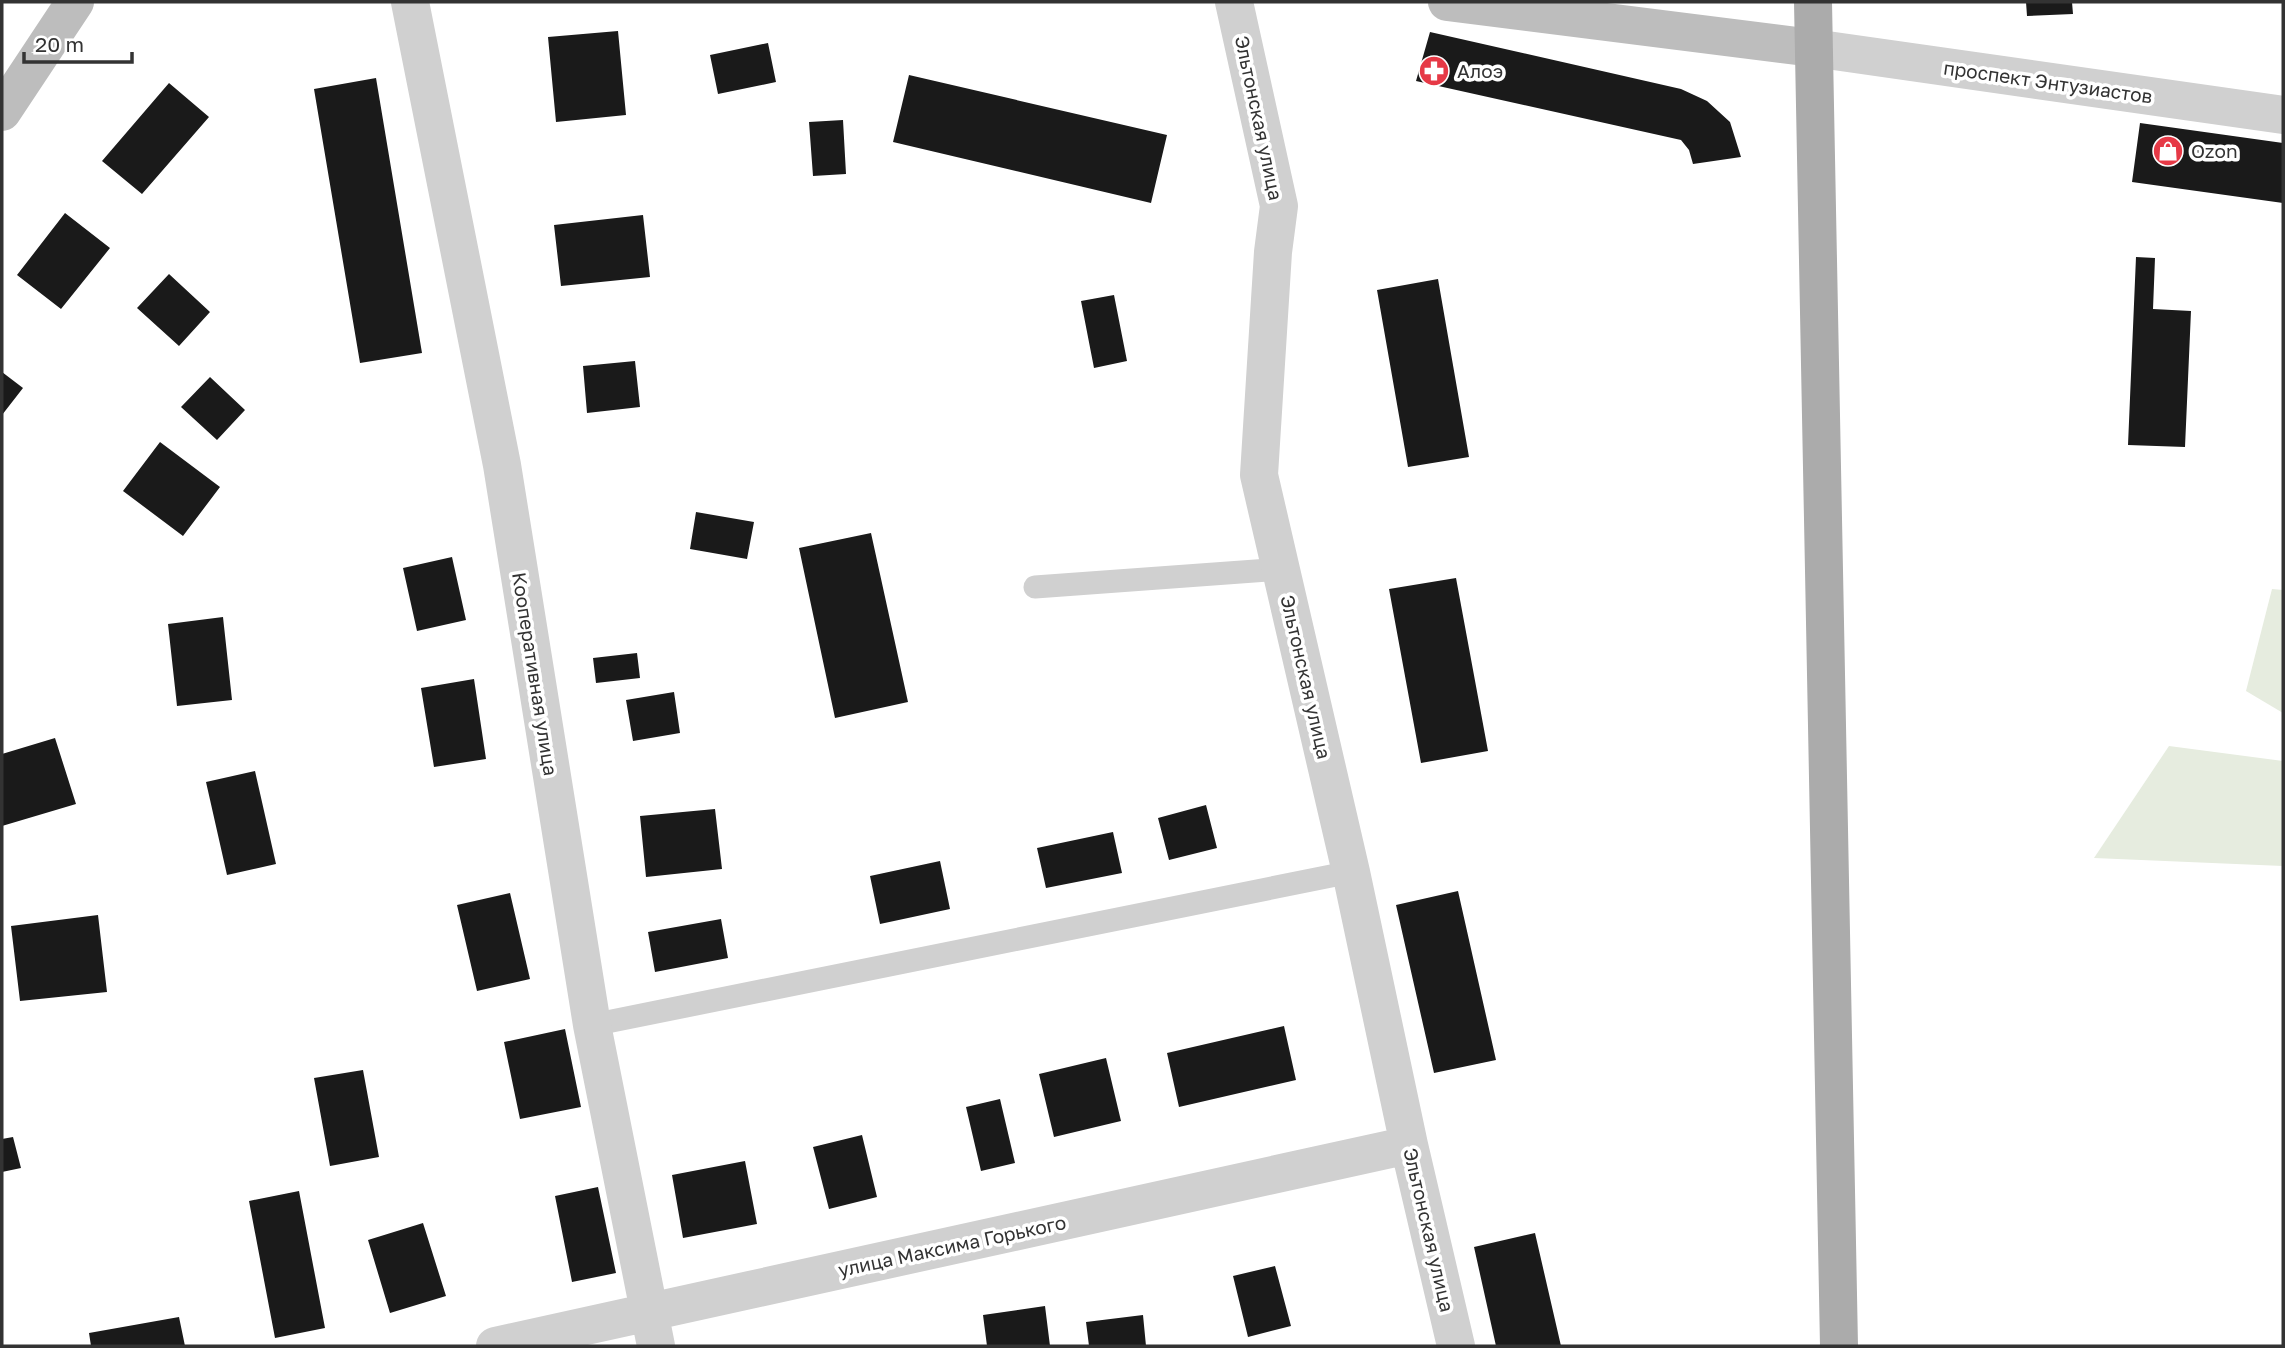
<svg xmlns="http://www.w3.org/2000/svg" width="2285" height="1348" font-family="'Golos Text',sans-serif">
	<style>
		.green { fill: #e6ecdf }
		.building { fill: #1a1a1a }
		.lines { fill: none; stroke-linecap: round; stroke-linejoin: round }
		.lane { stroke: #d0d0d0; stroke-width: 23 }
		.street { stroke: #d0d0d0; stroke-width: 38 }
		.secondary { stroke: #bdbdbd; stroke-width: 38 }
		.primary { stroke: #ababab; stroke-width: 38 }
		.labels { text-anchor: middle; stroke-width: 7; stroke-linejoin: round; paint-order: stroke }
		.poi-label { font-size: 19px; fill: #333; stroke: #fff; text-anchor: start }
		.street-label { font-size: 19px; fill: #333; stroke: #fff }
	</style>
	<rect width="100%" height="100%" fill="#fff"/>
	<path class="green" d="M2272,589L2283,590V713L2246,691Z
		M2169,746L2283,761V866L2094,858Z"/>
	<path class="building" d="M2026,2H2072L2073,14L2027,16Z
		M618,31L626,115L556,122L548,37Z
		M1430,32L1681,89L1707,101L1730,122L1741,157L1693,164L1689,150L1681,140L1416,81Z
		M768,43L776,82L718,94L710,55Z
		M909,75L1167,135L1151,203L893,142Z
		M376,78L422,353L360,363L314,89Z
		M169,83L209,117L142,194L102,161Z
		M843,120L846,174L813,176L809,122Z
		M2140,123L2283,143V203L2132,182Z
		M65,213L110,248L61,309L17,275Z
		M643,215L650,277L561,286L554,225Z
		M2136,257L2155,258L2153,309L2191,311L2185,447L2128,445Z
		M169,274L210,312L179,346L137,308Z
		M1438,279L1469,457L1408,467L1377,290Z
		M1114,295L1127,361L1094,368L1081,301Z
		M635,361L640,407L587,413L583,366Z
		M2,372L23,388L2,415Z
		M210,377L245,410L217,440L181,407Z
		M160,442L220,487L183,536L123,491Z
		M696,512L754,522L747,559L690,549Z
		M871,533L908,702L835,718L799,548Z
		M452,557L466,620L417,631L403,568Z
		M1456,578L1488,751L1421,763L1389,589Z
		M223,617L232,700L177,706L168,624Z
		M637,653L640,678L596,683L593,658Z
		M474,679L486,759L434,767L421,688Z
		M674,692L680,733L633,741L626,700Z
		M55,738L76,804L2,826V754Z
		M255,771L276,864L227,875L206,782Z
		M1206,805L1217,848L1169,860L1158,818Z
		M715,809L722,869L646,877L640,816Z
		M1113,832L1122,873L1046,888L1037,848Z
		M940,861L950,909L880,924L870,876Z
		M1458,891L1496,1060L1434,1073L1396,905Z
		M510,893L530,979L477,991L457,905Z
		M98,915L107,992L20,1001L11,926Z
		M721,919L728,958L655,972L648,932Z
		M1284,1026L1296,1080L1179,1107L1167,1053Z
		M565,1029L581,1107L520,1119L504,1042Z
		M1106,1058L1121,1121L1054,1137L1039,1074Z
		M363,1070L379,1157L330,1166L314,1078Z
		M1000,1099L1015,1163L981,1171L966,1107Z
		M862,1135L877,1197L829,1209L813,1147Z
		M13,1137L21,1168L2,1172V1139Z
		M745,1161L757,1224L683,1238L672,1175Z
		M598,1187L616,1273L572,1282L555,1196Z
		M299,1191L325,1328L275,1338L249,1201Z
		M423,1223L446,1296L390,1313L368,1240Z
		M1535,1233L1561,1346H1496L1474,1247Z
		M1275,1266L1291,1326L1248,1337L1233,1276Z
		M1045,1306L1050,1346H987L983,1315Z
		M1143,1315L1146,1346H1089L1086,1322Z
		M179,1317L185,1346H91L89,1333Z"/>
	<g class="lines">
		<path class="lane" d="M1035,587L1281,569
			M592,1025L1351,872"/>
		<path class="street" d="M410,2L502,465L592,1025L656,1346
			M1234,2L1279,206L1273,252L1259,475L1351,872L1409,1145L1456,1346
			M1813,48L2283,115
			M495,1346L1409,1145"/>
		<path class="secondary" d="M1447,2L1813,48
			M2,112L75,2"/>
		<path class="primary" d="M1813,2L1839,1346"/>
	</g>
	<defs>
		<g id="pharmacy-disc" transform="scale(1.575)"><circle r="9.5" fill="#e63946" stroke="#fff"/><path d="M-2-6h4v4h4v4h-4v4h-4v-4h-4v-4h4Z" fill="#fff"/></g>
		<g id="shop-disc" transform="scale(1.575)"><circle r="9.5" fill="#e63946" stroke="#fff"/><path d="M-5-2.5h2.3a2.7 3.5 0 0 1 5.4 0H5L5.5 6h-11ZM-1.5-2.5h3a1.5 2.3 0 0 0-3 0Z" fill="#fff"/></g>
	</defs>
	<g fill-rule="evenodd">
		<use href="#pharmacy-disc" x="1434" y="71"/>
		<use href="#shop-disc" x="2168" y="151"/>
	</g>
	<g class="labels">
		<g class="poi-label">
			<text x="1457" y="78">Алоэ</text>
			<text x="2191" y="158">Ozon</text>
		</g>
		<g class="street-label">
			<text transform="translate(2048 82) rotate(8)" y="7">проспект Энтузиастов</text>
			<text transform="translate(1259 118) rotate(78)" y="7">Эльтонская улица</text>
			<text transform="translate(535 674) rotate(81)" y="7">Кооперативная улица</text>
			<text transform="translate(1306 677) rotate(77)" y="7">Эльтонская улица</text>
			<text transform="translate(1429 1230) rotate(77)" y="7">Эльтонская улица</text>
			<text transform="translate(952 1246) rotate(-12)" y="7">улица Максима Горького</text>
		</g>
	</g>
	<rect width="2285" height="1348" fill="none" stroke="#333333" stroke-width="7"/>
	<path d="M24 52v10h108v-10" fill="none" stroke="#333333" stroke-width="3.5"/>
	<text x="35" y="52" font-size="21" fill="#333333" stroke="#ffffff" stroke-width="5" paint-order="stroke">20 m</text>
</svg>
